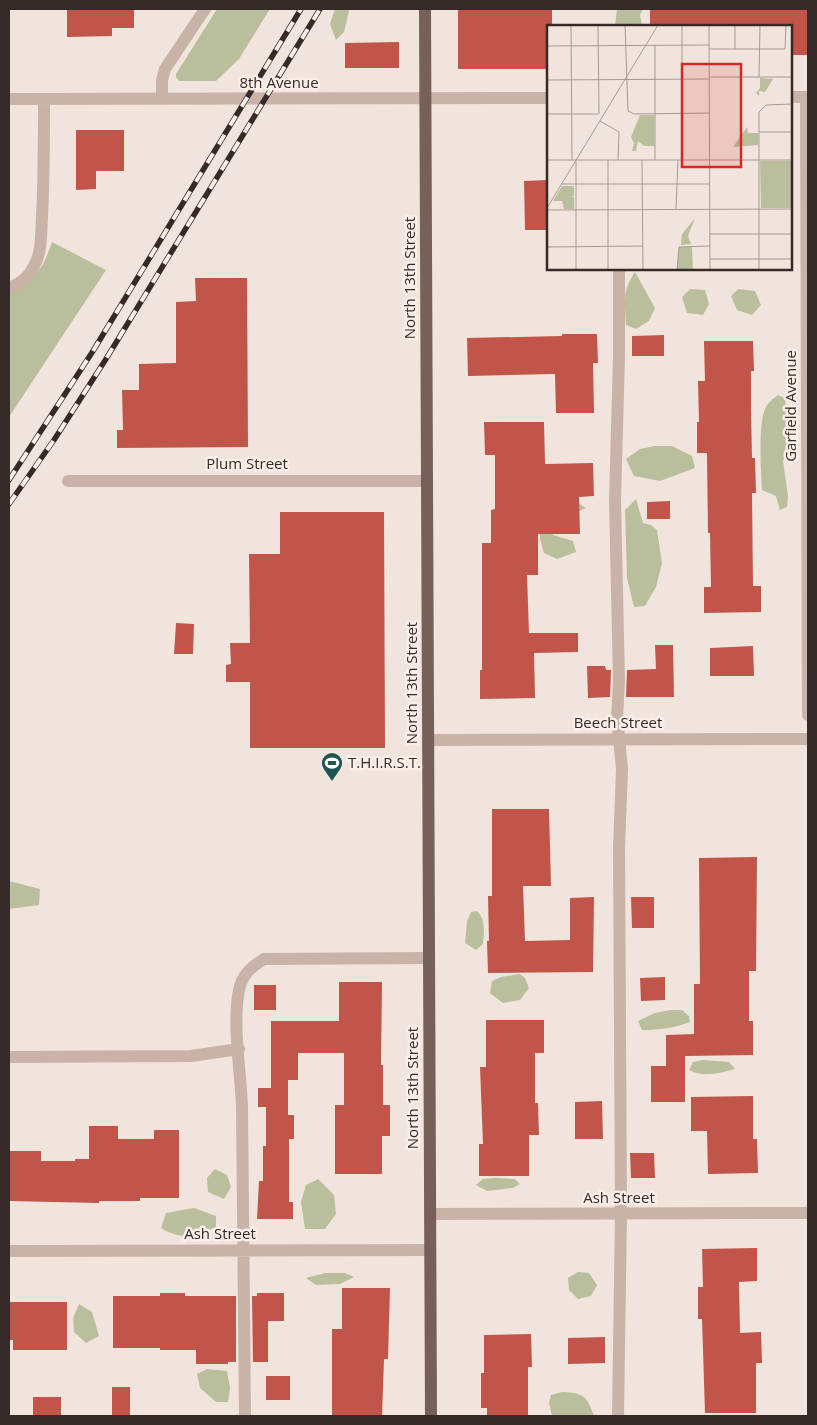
<svg xmlns="http://www.w3.org/2000/svg" width="817" height="1425" font-family="'Open Sans',sans-serif">
	<style>
		.green { fill: #b9bf9c }
		.building { fill: #c15549 }
		.lines { fill: none; stroke-linecap: round; stroke-linejoin: round }
		.minor { stroke: #c9b2a8; stroke-width: 12 }
		.major { stroke: #775f5a; stroke-width: 12 }
		.rail-casing { stroke: #362a28; stroke-width: 5.5 }
		.rail { stroke: #f9efe8; stroke-width: 4; stroke-dasharray: 11; stroke-linecap: butt }
		.labels { text-anchor: middle; stroke-width: 5; stroke-linejoin: round; paint-order: stroke }
		.street-label { font-size: 15px; fill: #362a28; stroke: #f9efe8 }
		.poi-label { font-size: 15px; fill: #362a28; stroke: #f9efe8; text-anchor: start }
		.inset-road { fill: none; stroke: #a69a94; stroke-width: 1 }
		.view { fill: #d62828; fill-opacity: 0.15; stroke: #d62828; stroke-width: 2.5 }
		.inset-edge { fill: none; stroke: #362a28; stroke-width: 2.5 }
	</style>
	<rect width="100%" height="100%" fill="#f1e4dc"/>
	<path class="green" d="M217,9H270L239,59L216,81H179L176,77V74Z
		M335,9H349V11L344,32L336,40L330,24Z
		M617,9H643L640,15L642,26H615Z
		M52,242L106,270L9,417V293C36,275 41,274 52,242Z
		M635,272L655,308L649,321L636,329L626,325C625,303 622,290 635,272Z
		M690,289L705,290L709,304L703,315L687,313L682,297Z
		M738,289L755,291L761,305L752,315L737,310L731,296Z
		M778,395L785,398L788,445L783,461L788,496L787,507L780,510L776,496L762,490C761,471 758,425 765,409C768,402 773,399 778,395Z
		M655,446H672L692,456L695,468L660,481L634,476L626,459L640,449Z
		M636,499L643,523L651,525L657,530L662,563L656,587L645,606L634,607L627,578L625,510Z
		M578,503L586,508L551,524L553,535L573,541L576,552L557,559L544,553L540,539L539,506Z
		M9,881L40,889L39,905L9,909Z
		M477,911C486,919 484,933 483,944L476,950L465,943L467,921L471,912Z
		M520,974L525,978L529,988L520,1000L503,1003L490,993L492,981L501,977Z
		M671,1010H682L689,1016L690,1022C674,1028 659,1030 642,1030L638,1021L655,1013Z
		M703,1060L729,1062L735,1069C720,1073 704,1078 689,1070L693,1062Z
		M215,1169L227,1175L231,1187L224,1199L208,1192L207,1178Z
		M496,1178L515,1179L520,1184L513,1188L487,1191L476,1185L483,1179Z
		M318,1179L334,1195L336,1214L325,1229H305L301,1202L306,1185Z
		M194,1208L216,1216V1227C195,1235 182,1241 161,1228L166,1213Z
		M578,1272L589,1273L597,1285L591,1296L578,1299L569,1290L568,1278Z
		M325,1273H345L354,1277L340,1284L316,1285L306,1278Z
		M79,1304L92,1312L99,1336L86,1343L74,1332L73,1318Z
		M207,1369L227,1371L230,1388L228,1402H216L200,1388L197,1374Z
		M562,1392C584,1393 587,1396 594,1416H552L549,1403L551,1395Z"/>
	<path class="building" d="M67,9H134V28H112V36L67,37Z
		M458,9H552V26H548V69H458Z
		M650,9H808V55H791V26H650Z
		M399,42V68H345V43Z
		M76,130H124V171H96V189L76,190Z
		M548,180V230H525L524,181Z
		M195,278H247L248,447L117,448V430H123L122,390H139V364L176,363V302L196,301Z
		M562,334H597L598,363H593L594,413H556L555,374L468,376L467,338L562,336Z
		M664,335V356H632V336Z
		M704,341H753L754,371H751V411L752,458H755L756,493H752L753,586H761V612L704,613V587H711L710,533H708L707,453H697V422H699L698,381H705Z
		M484,422H544L545,464L593,463L594,496L579,497L580,534H538V575H527L529,633H578V652L534,653L535,698L480,699V670H482V543H491V510L495,509V455H485Z
		M670,501V519H647V502Z
		M280,512H384L385,748H250V682H226V665L231,664L230,643H250L249,554H280Z
		M176,623L194,624L193,654H174Z
		M655,645H673L674,697H626L627,670L656,669Z
		M753,646L754,676H710V648Z
		M587,666H605L606,670H611L610,697L588,698Z
		M492,809H549L551,886H523L525,941L570,940V898L594,897L593,972L488,973L487,941H489L488,896H492Z
		M757,857L756,971H749V1021H753V1055L685,1056V1102H651V1066H666V1035L694,1034V984H700L699,858Z
		M631,897H654V928H632Z
		M665,977V1000L641,1001L640,978Z
		M339,982H382L381,1065H383V1105H390V1136H382V1174H335V1105H344V1053H298V1080H288V1115H294V1139H289V1202H293V1219H257L259,1181H263V1146H266V1107H258V1088H271V1021H339Z
		M254,985H276V1010H254Z
		M486,1020H544V1053H535V1103H538L539,1135H529V1176H479V1144H483L480,1067H486Z
		M753,1096V1139H757L758,1173L708,1174L707,1131H691V1097Z
		M602,1101L603,1139H575V1102Z
		M89,1126H118V1139H154V1130H179V1198H140V1201H99V1203L9,1201V1151H41V1161H75V1159H89Z
		M630,1153H654L655,1178H631Z
		M757,1248V1281L739,1282L740,1333L761,1332L762,1363H756V1413H705L702,1319H698V1287H703L702,1249Z
		M342,1288H390L388,1359H384L382,1416H332V1329H342Z
		M160,1293H185V1296H236V1362H228V1364H196V1350H160V1348H113V1296H160Z
		M257,1293H284V1321H268V1362H253L252,1296H257Z
		M9,1302H67V1350H13V1340H9Z
		M531,1334L532,1367H528V1416H487V1408H481V1373H484V1335Z
		M605,1337V1363L568,1364V1338Z
		M266,1376H290V1400H266Z
		M112,1387H130V1416H112Z
		M33,1397H61V1416H33Z"/>
	<g class="lines">
		<path class="minor" d="M791,97H808
			M806,97L808,715
			M9,99L548,98
			M162,99V80L165,69L205,9
			M9,288C20,284 29,277 34,266C42,252 41,233 42,217C44,178 44,138 44,99
			M68,481H427
			M428,740L808,739
			M9,1057L191,1056L239,1049
			M430,1214L808,1213
			M9,1251L430,1250
			M245,1416C244,1313 243,1211 242,1108C241,1072 232,1025 239,990C242,975 251,967 264,959L429,958
			M618,1416L621,1214L619,848L622,769L617,718L619,681L615,500L619,357V269"/>
		<path class="major" d="M425,9L431,1416"/>
		<g class="rail-casing">
			<path id="rail" d="M9,480L93,351L301,9
				M9,504L54,440L106,359L320,9"/>
		</g>
		<use href="#rail" class="rail"/>
	</g>
	<defs>
		<g id="stadium-pin" transform="scale(1.125)"><path d="M0 17L-7.5 6A9.5 9.5 0 1 1 7.5 6Z" fill="#1f5651" stroke="#f9efe8"/><path d="M0-5a6.5 5 0 1 0 0 10a6.5 5 0 1 0 0-10ZM-3.5-1.8h7v3.6h-7Z" fill="#fff"/></g>
	</defs>
	<g fill-rule="evenodd">
		<use href="#stadium-pin" x="332" y="763"/>
	</g>
	<g class="labels">
		<g class="street-label">
			<text x="279" y="88">8th Avenue</text>
			<text transform="translate(410 278) rotate(-90)" y="5">North 13th Street</text>
			<text transform="translate(791 406) rotate(-90)" y="5">Garfield Avenue</text>
			<text x="247" y="469">Plum Street</text>
			<text transform="translate(412 683) rotate(-90)" y="5">North 13th Street</text>
			<text x="618" y="728">Beech Street</text>
			<text transform="translate(413 1088) rotate(-90)" y="5">North 13th Street</text>
			<text x="619" y="1203">Ash Street</text>
			<text x="220" y="1239">Ash Street</text>
		</g>
		<g class="poi-label">
			<text x="348" y="768">T.H.I.R.S.T.</text>
		</g>
	</g>
	<g transform="translate(547 25)">
		<rect width="245" height="245" fill="#f1e4dc"/>
		<path d="M213,53L226,54L218,67L212,66V71L209,68L213,63ZM93,90H107V121H97L91,116L89,126H85L87,118L84,112ZM200,102L201,108H211V120L186,122ZM213,136H245V183H214ZM15,161H27V171L24,172H27V184H17L15,176H6ZM148,193L141,211L144,219L134,220L135,209ZM132,222H145L146,245H130Z" fill="#b9bf9c"/>
		<path class="inset-road" d="M24,0L25,135M51,0L52,89M78,0L81,86L87,89L163,88M135,0V135M162,0L163,245M108,20V135M0,21L162,20M162,24H238L239,0M188,24V0M163,52H245M212,52L213,0M0,55L163,54M0,89H51M53,96L72,107L71,135M212,107H245M0,135H245M61,135V245M95,135L96,245M29,136V245M14,159H163M0,183L111,0M129,184L131,135M0,185L245,184M163,209H245M0,222L96,221M163,234H245M130,245L132,222L163,221M212,245V87L219,80L245,79"/>
		<path class="view" d="M135,39H194V142H135Z"/>
		<rect width="245" height="245" class="inset-edge"/>
	</g>
	<rect width="817" height="1425" fill="none" stroke="#362a28" stroke-width="20"/>
</svg>
